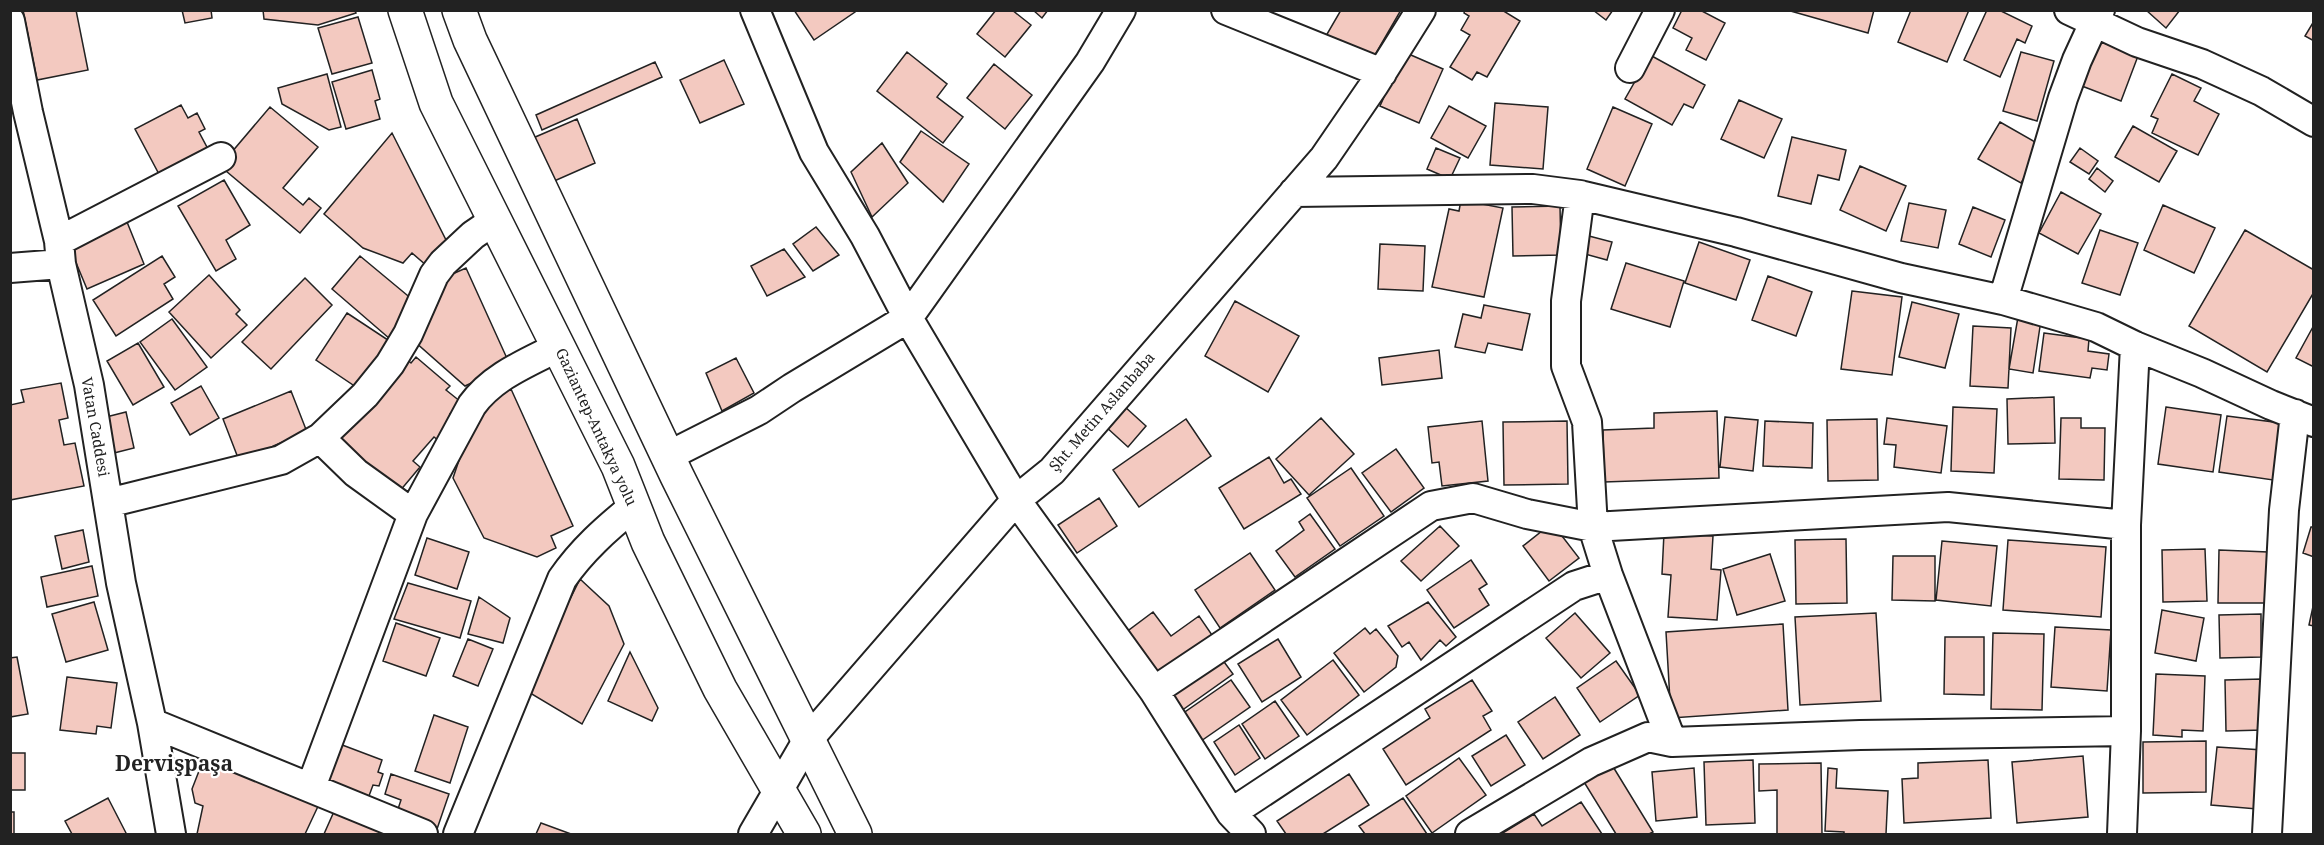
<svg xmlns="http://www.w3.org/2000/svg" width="2324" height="845" font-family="'Noto Serif',serif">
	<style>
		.building { fill: #f3c9c0; stroke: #222; stroke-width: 1.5 }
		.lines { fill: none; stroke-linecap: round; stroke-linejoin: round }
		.minor-casing { stroke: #222; stroke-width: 32 }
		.major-casing { stroke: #222; stroke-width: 36 }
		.minor { stroke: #fff; stroke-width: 28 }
		.major { stroke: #fff; stroke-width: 33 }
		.labels { text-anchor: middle; stroke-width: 4.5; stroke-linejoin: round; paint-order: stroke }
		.street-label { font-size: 15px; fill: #222; stroke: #fff }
		.district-label { font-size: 21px; font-weight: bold; fill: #222; stroke: #fff }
	</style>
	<rect width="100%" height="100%" fill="#fff"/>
	<path class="building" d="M23,10H76L88,70L37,80Z
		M182,10H211L212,18L185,23Z
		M263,10H355L356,13L318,25L264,19Z
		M794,10H854L855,12L814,40Z
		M996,10H1012L1031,25L1005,57L977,34Z
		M1033,10H1048L1042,18Z
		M1341,10H1401L1368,67L1323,41Z
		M1465,10H1502L1520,21L1487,77L1477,72L1472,80L1450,67L1470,35L1461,30L1469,16L1464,13Z
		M1593,10H1613L1606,20Z
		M1682,10H1700L1725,23L1706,60L1686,50L1692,38L1673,28Z
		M1787,10H1874L1868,33Z
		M1911,10H1969L1947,62L1898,42Z
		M1987,10H1999L2032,26L2025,43L2017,39L2000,77L1964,60Z
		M2146,10H2180L2166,28Z
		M358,17L372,63L332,74L318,28Z
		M2314,21V41L2305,36Z
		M2091,38L2138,56L2121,101L2074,83Z
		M907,52L947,84L937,97L963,117L943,143L877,91Z
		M1404,52L1443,69L1419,123L1380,106Z
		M2021,52L2054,61L2037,121L2003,111Z
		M1650,55L1705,85L1693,108L1684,104L1672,125L1625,99Z
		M724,60L744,104L700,123L680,80Z
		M655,62L662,77L542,130L536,115Z
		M994,64L1032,95L1005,129L967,98Z
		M372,70L380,99L375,101L380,119L346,129L332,82Z
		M327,74L341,127L329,130L282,104L278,88Z
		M2172,74L2201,88L2194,101L2219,114L2198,155L2152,133L2158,119L2151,116Z
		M1739,100L1782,119L1764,158L1721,139Z
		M1495,103L1548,107L1543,169L1490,165Z
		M181,105L188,118L197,113L205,129L199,132L209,151L160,176L135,129Z
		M1449,106L1486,126L1468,158L1431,138Z
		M270,107L318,147L283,188L303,205L309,198L321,208L300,233L220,166Z
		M1613,107L1652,124L1625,186L1587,169Z
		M577,119L595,163L552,182L533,138Z
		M2000,122L2042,146L2021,183L1978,159Z
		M2133,126L2177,151L2159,182L2115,157Z
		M921,131L969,164L943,202L900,162Z
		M392,133L447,242L427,266L412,253L403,263L363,248L324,214Z
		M1792,137L1846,150L1839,180L1818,175L1811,204L1778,196Z
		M882,143L908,183L872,217L851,172Z
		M1436,148L1460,158L1450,179L1427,169Z
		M2080,148L2098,161L2089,174L2070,162Z
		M1860,166L1906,186L1886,231L1840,210Z
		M2097,168L2113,181L2105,192L2089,179Z
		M224,180L250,225L226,240L236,259L216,271L178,206Z
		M2061,192L2101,214L2078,254L2039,233Z
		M1461,200L1503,208L1484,297L1432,287L1449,209L1459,211Z
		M1909,203L1946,210L1938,248L1901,241Z
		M2163,205L2215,228L2194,273L2144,250Z
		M1560,206L1561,255L1513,256L1512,207Z
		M1973,207L2005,220L1991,257L1959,244Z
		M125,217L144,264L87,289L67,241Z
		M816,227L839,255L813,271L793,244Z
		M2100,230L2138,243L2120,295L2082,283Z
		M2245,230L2314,270V292L2267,372L2189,326Z
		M1589,236L1612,242L1607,260L1585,254Z
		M1699,242L1750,260L1736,300L1685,283Z
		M1380,244L1425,246L1423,291L1378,289Z
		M784,249L805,277L767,296L751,266Z
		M162,256L175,277L164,284L173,299L116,336L93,300Z
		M360,256L419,305L390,339L332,289Z
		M1626,263L1684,281L1670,327L1611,309Z
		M466,268L510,365L465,386L414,341L441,279Z
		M209,275L240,310L236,314L247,325L211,358L169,312Z
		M1768,276L1812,292L1796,336L1752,320Z
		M305,278L332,305L271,369L242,342Z
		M1852,291L1902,297L1892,375L1841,369Z
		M1235,301L1299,336L1268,392L1205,356Z
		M1912,302L1959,314L1945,368L1899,357Z
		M1484,305L1530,314L1522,350L1488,343L1485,353L1455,347L1463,314L1481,318Z
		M347,313L394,344L362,391L316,360Z
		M2018,317L2041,320L2033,373L2009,369Z
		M172,319L207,367L175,390L140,342Z
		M2314,325V367L2296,358Z
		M1973,326L2011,328L2008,388L1970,386Z
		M2044,333L2089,339L2088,351L2109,354L2107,370L2092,368L2090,378L2039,371Z
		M138,343L164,387L133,405L107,361Z
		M1439,350L1442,378L1382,385L1379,358Z
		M402,355L411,363L416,357L450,386L446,390L461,402L450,414L457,420L439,441L434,437L413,461L420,467L399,492L332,438Z
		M736,358L754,393L722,411L706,373Z
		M61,383L68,418L59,420L64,445L75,443L84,486L10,500V405L24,402L21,390Z
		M201,386L219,418L190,435L171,403Z
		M511,389L573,526L551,536L556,548L537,557L484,538L453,478L478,404Z
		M291,391L307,432L273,446L275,449L240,463L223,419Z
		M2054,397L2055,443L2008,444L2007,399Z
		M1124,406L1146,426L1128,447L1105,426Z
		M1953,407L1997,409L1994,473L1951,471Z
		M2166,407L2221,415L2213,472L2158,464Z
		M1717,411L1719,478L1604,482L1603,430L1654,428V413Z
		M126,412L134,448L106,455L98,419Z
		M2227,416L2281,423L2273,480L2219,472Z
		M1725,417L1758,420L1753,471L1720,467Z
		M1321,418L1354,454L1309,495L1276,459Z
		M1887,418L1947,426L1941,473L1894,467L1896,445L1884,444Z
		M2061,418H2081V428H2105L2104,480L2059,479Z
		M1186,419L1211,456L1139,507L1113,470Z
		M1877,419L1878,480L1828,481L1827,420Z
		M1482,421L1488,481L1442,486L1439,462L1432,463L1428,427Z
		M1567,421L1568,484L1504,485L1503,422Z
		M1765,421L1813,423L1812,468L1763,466Z
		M1396,449L1424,488L1391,512L1362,473Z
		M1269,457L1284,483L1291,479L1301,494L1244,529L1219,488Z
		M1351,468L1384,516L1340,546L1307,498Z
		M1099,498L1117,526L1077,553L1058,525Z
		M1310,514L1335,549L1295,577L1276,551L1304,530L1299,522Z
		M1552,523L1579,558L1549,581L1523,546Z
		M1440,526L1459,546L1421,581L1401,561Z
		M2311,527H2314V557L2303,553Z
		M83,530L89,562L62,569L55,536Z
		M1664,533L1713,536L1711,569L1721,570L1717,620L1668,617L1671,575L1662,574Z
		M427,538L469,552L457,589L415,575Z
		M1846,539L1847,603L1796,604L1795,540Z
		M2008,540L2106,547L2101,617L2003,610Z
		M1942,541L1997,546L1991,606L1936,600Z
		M2205,549L2207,601L2163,602L2162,550Z
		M2219,550L2268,552L2267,603H2218Z
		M1250,553L1275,590L1220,628L1195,590Z
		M1770,554L1785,601L1737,615L1723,569Z
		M1893,556H1935V601L1892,600Z
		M1471,560L1487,584L1479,589L1489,605L1454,628L1427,590Z
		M92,566L98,596L47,607L41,577Z
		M580,579L609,606L624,644L582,724L525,690Z
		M408,583L471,601L460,638L394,619Z
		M479,597L510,618L503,643L468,634Z
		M94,602L108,650L66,662L52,614Z
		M1428,602L1456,637L1446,646L1440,640L1421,660L1409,642L1402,647L1388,626Z
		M2314,602V626L2309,625Z
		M2162,610L2204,618L2196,661L2155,653Z
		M1153,612L1171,636L1199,616L1212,635L1156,676L1125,633Z
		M1575,613L1610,653L1581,678L1546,638Z
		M1876,613L1881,701L1800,705L1795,617Z
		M2261,614V657L2220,658L2219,615Z
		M396,623L440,638L426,676L383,661Z
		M1783,624L1788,710L1671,718L1666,632Z
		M2055,627L2111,630L2107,691L2051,687Z
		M1365,628L1370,634L1376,629L1398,656L1396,667L1364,692L1334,653Z
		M1993,633L2044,634L2042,710L1991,709Z
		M1945,637H1984V695L1944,694Z
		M468,639L493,649L478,686L453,676Z
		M1278,639L1301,677L1262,702L1238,664Z
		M630,652L658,708L652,721L608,701Z
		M1219,655L1233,674L1181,711L1167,692Z
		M17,657L28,714L10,717V658Z
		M1333,660L1359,695L1307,735L1281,700Z
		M1616,661L1640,695L1600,722L1577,688Z
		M2156,674L2205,676L2203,731L2182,730V737L2153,735Z
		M67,677L117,683L111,728L97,726L96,734L60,730Z
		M2262,679L2263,730L2226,731L2225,680Z
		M1231,680L1250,707L1201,741L1182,714Z
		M1472,680L1492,711L1483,716L1491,730L1406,785L1383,749L1430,718L1425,709Z
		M1555,697L1580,735L1543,759L1518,722Z
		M1275,701L1299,736L1265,759L1242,724Z
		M434,715L468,727L450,783L415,771Z
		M1239,725L1260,758L1235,775L1214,742Z
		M1506,735L1525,765L1491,786L1472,756Z
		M2206,741V792L2143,793V742Z
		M337,743L382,760L378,772L383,774L379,786L373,785L366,804L320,787Z
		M2217,747L2263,750L2257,809L2211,805Z
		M10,753H25V790H10Z
		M206,753L321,800L305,834H197L203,806L195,803L192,789Z
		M2083,756L2088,817L2017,823L2012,762Z
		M1459,758L1486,795L1432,833L1406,796Z
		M1753,760L1755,823L1706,825L1704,762Z
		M1988,760L1991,818L1904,823L1902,779L1918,778V763Z
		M1821,763L1822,834H1777V790L1759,791V764Z
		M1612,765L1653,832L1649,834H1616L1584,782Z
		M1694,768L1697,817L1656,821L1652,772Z
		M1828,768L1837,769L1836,788L1888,791L1886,834H1844V832L1825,831Z
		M391,774L449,794L437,829L396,815L401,800L385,794Z
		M1349,774L1369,805L1323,834H1286L1277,821Z
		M108,798L126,833L123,834H72L65,821Z
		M1403,798L1427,834H1365L1359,826Z
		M1581,802L1602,834H1501L1534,814L1542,826Z
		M336,807L397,834H324Z
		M10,812H14V834H10Z
		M541,823L571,834H536Z"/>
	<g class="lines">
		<g class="minor-casing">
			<path id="minor" d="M755,10L814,152L865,236L908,318L1016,500L1154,691L1231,813L1251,834
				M1226,10L1382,73
				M2069,10L2137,42L2202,64L2261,91L2314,122
				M10,21L28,112L59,241L61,264L89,385L121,583L152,723L171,834
				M1630,68L1660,10
				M1294,192L1533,189L1580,195L1736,232L1901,278L2003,300L2096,327L2135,346L2202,373L2271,405L2314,422
				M1580,195L1566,301V366L1587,422L1593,527L1608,575L1672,742
				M59,241L221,157
				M10,268L61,264
				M2003,300L2063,98L2077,60L2100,10
				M320,438L356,473L413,514
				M668,456L759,410L792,388L908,318L1090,62L1121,10
				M108,503L281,460L320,438L365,395L390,364L408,334L434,275L443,263L473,235L495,220
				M1154,691L1431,506L1473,498L1527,514L1593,527L1948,507L2126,525
				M152,723L423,834
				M311,787L413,514L472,405C493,376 527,363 558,347
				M1231,813L1574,586L1608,575
				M458,834L562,579C582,550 606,529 634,506
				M753,834L807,741L1016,500L1052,471L1324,158L1374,85L1421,10
				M1470,834L1591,762L1623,748L1648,737L1672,742L1860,735L2126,731
				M2122,834L2126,731V525L2135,346
				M2267,834L2284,510L2295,414"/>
		</g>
		<g class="major-casing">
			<path id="major" d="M405,10L436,103L618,466L648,542L720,689L804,834
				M459,10L470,40L677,476L855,834"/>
		</g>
		<use href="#minor" class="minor"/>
		<use href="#major" class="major"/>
	</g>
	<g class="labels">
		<g class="street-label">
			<text transform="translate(1102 412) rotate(-49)" y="5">Şht. Metin Aslanbaba</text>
			<text transform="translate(95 427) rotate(80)" y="5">Vatan Caddesi</text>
			<text transform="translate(596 427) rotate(65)" y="5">Gaziantep-Antakya yolu</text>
		</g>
		<g class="district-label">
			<text x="174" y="771">Dervişpaşa</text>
		</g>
	</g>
	<rect width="2324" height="845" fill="none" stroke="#222222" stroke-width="24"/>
</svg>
